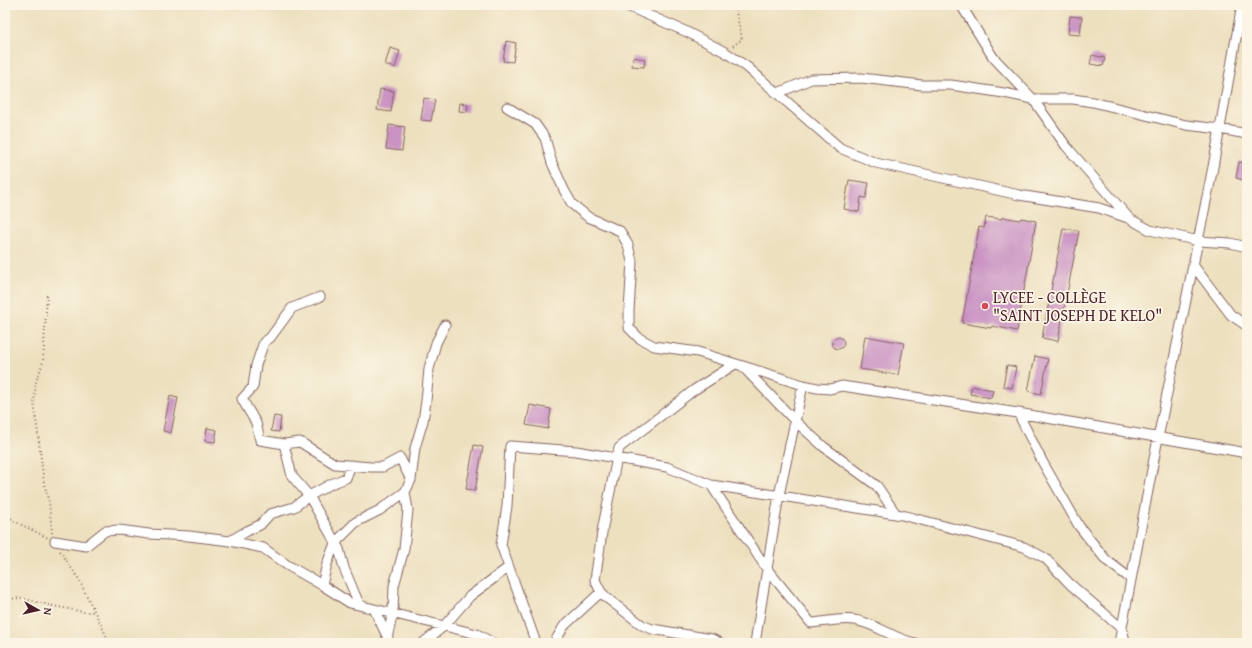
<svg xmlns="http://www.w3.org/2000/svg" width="1252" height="648" font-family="'Gentium Book Plus',serif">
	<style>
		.building { fill: #c992c3 }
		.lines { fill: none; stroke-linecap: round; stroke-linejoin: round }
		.street-casing { stroke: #83635f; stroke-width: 11 }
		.path { stroke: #83635f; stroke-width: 2; stroke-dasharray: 1 3; stroke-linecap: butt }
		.street { stroke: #fff; stroke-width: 9 }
		.poi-dot { fill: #d1495b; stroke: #fcf5e5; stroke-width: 1.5 }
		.labels { text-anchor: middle; stroke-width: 3.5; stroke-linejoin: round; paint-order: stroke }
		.poi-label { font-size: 16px; fill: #4a1f2b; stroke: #fcf5e5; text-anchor: start }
	</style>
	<rect width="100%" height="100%" fill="#fcf5e5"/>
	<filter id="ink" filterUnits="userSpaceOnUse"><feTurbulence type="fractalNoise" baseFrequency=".025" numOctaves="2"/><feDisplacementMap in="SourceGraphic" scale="8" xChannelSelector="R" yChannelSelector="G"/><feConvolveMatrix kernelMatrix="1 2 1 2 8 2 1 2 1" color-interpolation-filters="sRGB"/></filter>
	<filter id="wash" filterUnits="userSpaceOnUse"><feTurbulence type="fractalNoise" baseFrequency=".012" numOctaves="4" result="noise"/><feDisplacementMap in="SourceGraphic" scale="16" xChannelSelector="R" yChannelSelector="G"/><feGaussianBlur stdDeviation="0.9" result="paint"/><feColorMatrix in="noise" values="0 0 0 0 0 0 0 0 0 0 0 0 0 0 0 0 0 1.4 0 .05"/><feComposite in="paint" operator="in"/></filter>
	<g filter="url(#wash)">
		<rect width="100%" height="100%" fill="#ede0bf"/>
		<g id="blocks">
			<path class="building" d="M1070,16L1082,17L1080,35L1068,34Z
				M506,41L516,43L513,62L503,61Z
				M390,48L400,51L395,68L385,65Z
				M1092,55L1105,58L1103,66L1090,64Z
				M633,57L645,59L644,67L632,66Z
				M380,89L394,91L391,112L377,110Z
				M424,98L435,100L431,121L421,120Z
				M460,103L468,104L467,112L459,111Z
				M389,125L405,127L402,151L386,149Z
				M1239,162L1247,163V181L1236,178Z
				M849,180L869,183L866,198L861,197L859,212L844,209Z
				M986,217L1002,219V217L1020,220L1021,218L1036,221L1017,331L992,326L991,328L962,323L979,227L984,228Z
				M1063,228L1079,231L1058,341L1042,338Z
				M865,336L904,343L898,375L860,369Z
				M832 343a6 6 0 1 1 12 0a6 6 0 1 1-12 0Z
				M1035,356L1048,359L1041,394L1028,391Z
				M1007,365L1016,367L1012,388L1003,386Z
				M972,386L993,390L991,398L970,394Z
				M170,396L178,398L171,433L163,431Z
				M530,405L551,409L548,429L526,425Z
				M274,416L281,417L279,432L271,431Z
				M207,428L217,430L215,442L205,441Z
				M474,445L483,447L475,491L466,489Z"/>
		</g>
	</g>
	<g filter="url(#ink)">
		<use href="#blocks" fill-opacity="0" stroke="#83635f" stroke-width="1"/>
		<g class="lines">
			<g class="street-casing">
				<path id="street" d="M625,5L687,32L725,52L747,67L840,148L876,163L1019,195L1099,208L1128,218L1150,230L1199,241L1230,243L1247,247
					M961,5L993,57L1033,99L1066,146L1128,217
					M778,93L811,79L861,78L922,85H951L1004,93L1033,99H1073L1093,102L1186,125L1220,129L1247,134
					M507,107L535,124L545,138L552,163L564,190L572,204L588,217L620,231L628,245L632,261L629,311V328L639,338L654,346L698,352L803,385L817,388L830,389L842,386L1018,413L1247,453
					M1193,265L1231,315L1247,326
					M320,297L292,308L270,338L264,342L256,365L253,387L242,399L256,423L260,440L284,444L292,476L309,496L339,549L344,568L359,604
					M743,367L795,421L824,447L877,486L896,514
					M1018,413L1042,461L1079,526L1106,560L1131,579
					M284,444L300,442L335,464L371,467H383L400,458L411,480
					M55,541L86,546L105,531L119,530L149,534L189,536L230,541L263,548L287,565L322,585L350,603L477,634L493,643
					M230,541L247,531L260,525L270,514L294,507L309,496L331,484L346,478L351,465
					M322,585L327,564L335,543L356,522L380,510L405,492
					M374,609L388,638
					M386,643L393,612L394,586L404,549L408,510L405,492L411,480L415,448L423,421L426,401L429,369L436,343L445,325
					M423,643L444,626L470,596L509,567
					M536,643L501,545L507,506L510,446L576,451L667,467L711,485
					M554,643L564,626L601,592
					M720,643L712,639L652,629L642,625L608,599L601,592L595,580L603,526L619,448L694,390L735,364
					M755,643L779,495L803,385
					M915,643C893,639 876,623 854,620C843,618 823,622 811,623L767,569L711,485L902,515L1024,547L1045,558L1070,584L1121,628L1126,643
					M1119,643L1158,438L1213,167L1242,5"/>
			</g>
			<path class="path" d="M733,46L742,39L736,12L738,5
				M47,295L43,362L36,382L34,402L44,483L49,502L52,533
				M5,513L14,521L48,538
				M60,551L78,578L110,643
				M5,599L21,598L53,606L84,612H95"/>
			<use href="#street" class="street"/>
		</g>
	</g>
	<circle class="poi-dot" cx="985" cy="306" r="4"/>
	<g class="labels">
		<g class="poi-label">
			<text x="993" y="303">LYCEE - COLLÈGE<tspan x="993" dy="18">"SAINT JOSEPH DE KELO"</tspan></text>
		</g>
	</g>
	<rect width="1252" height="648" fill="none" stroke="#fcf5e5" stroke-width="20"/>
	<g transform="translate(38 610) rotate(98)" stroke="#fcf5e5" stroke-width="3" paint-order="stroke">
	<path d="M0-3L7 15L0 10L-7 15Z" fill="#4a1f2b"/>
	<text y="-6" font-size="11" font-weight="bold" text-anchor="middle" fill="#4a1f2b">N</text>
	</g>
</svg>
